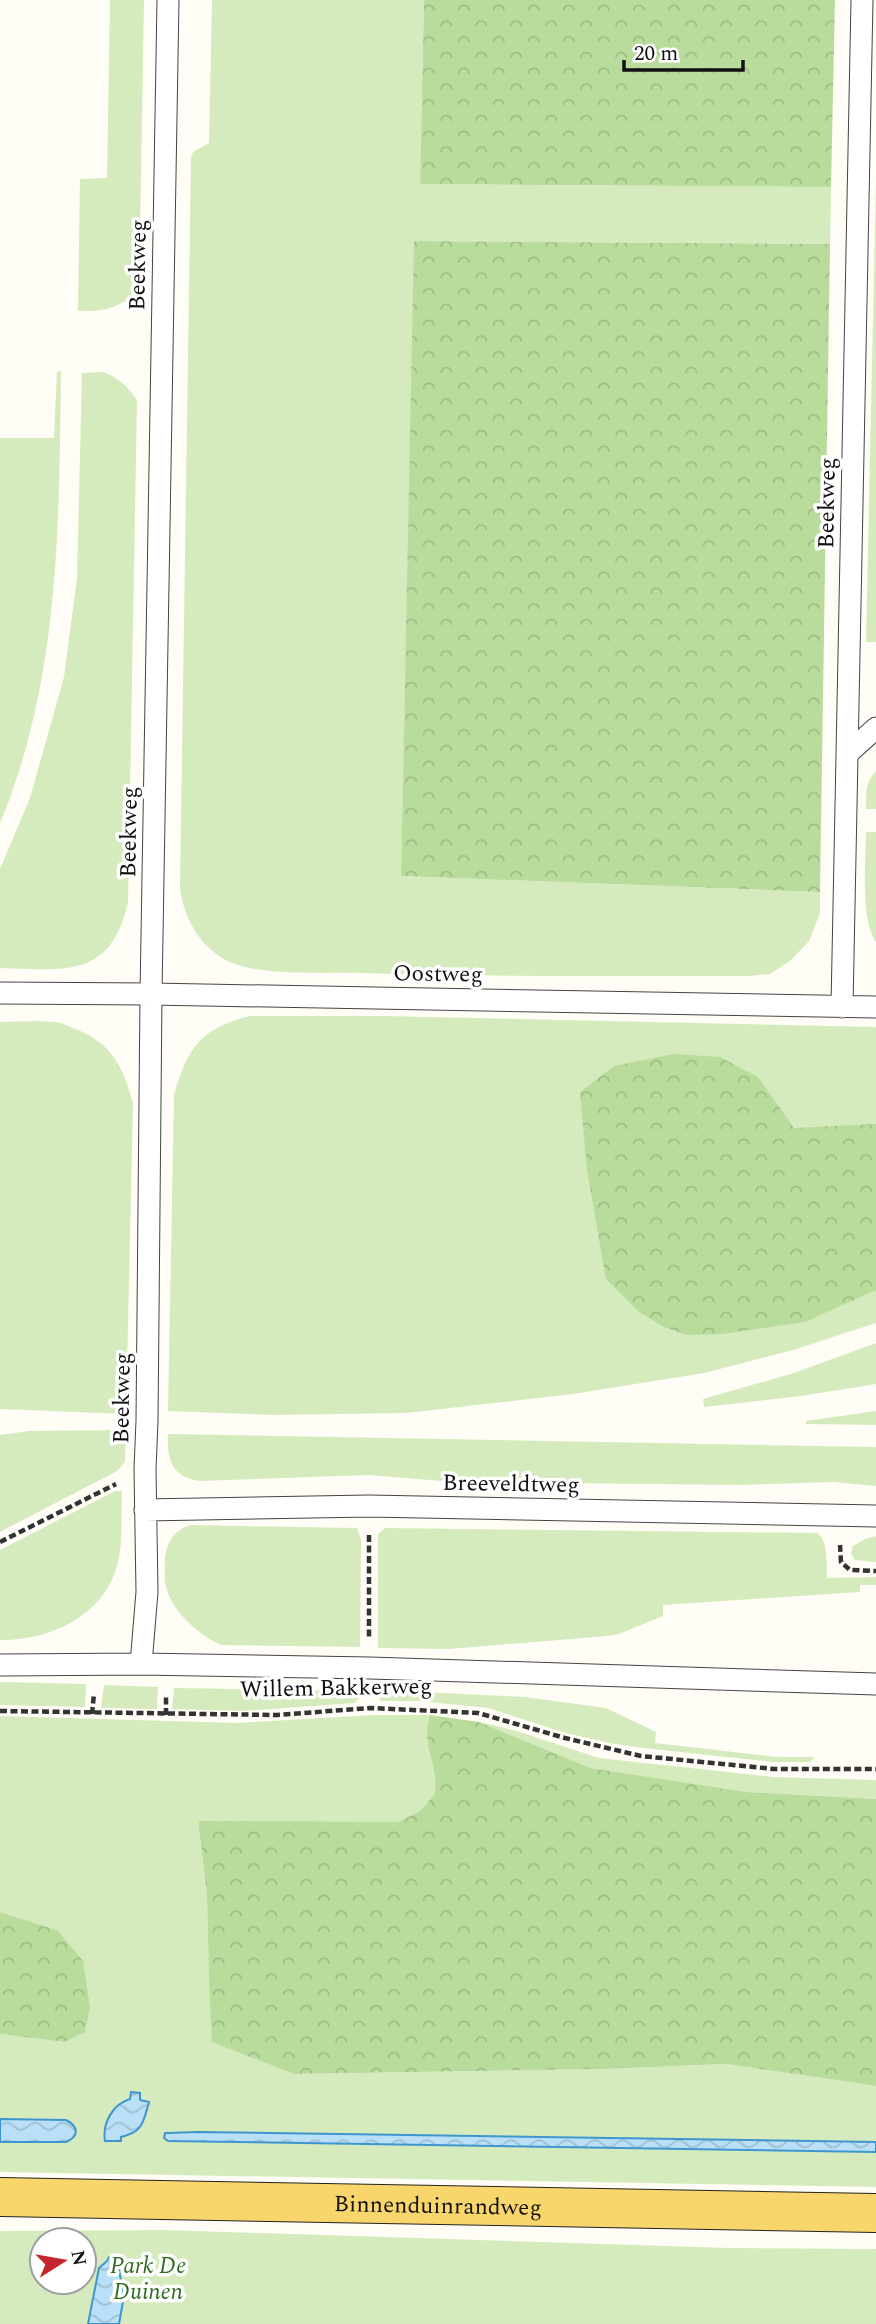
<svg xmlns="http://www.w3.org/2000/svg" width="876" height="2324" font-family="Spectral,serif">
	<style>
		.grass { fill: #d5ebbd; fill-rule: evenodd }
		.forest { fill: url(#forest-crowns) }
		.water { fill: url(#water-waves); stroke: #3f96cf; stroke-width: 2 }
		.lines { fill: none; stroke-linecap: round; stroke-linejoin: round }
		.lane-casing { stroke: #444; stroke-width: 23 }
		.primary-casing { stroke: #222; stroke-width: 40 }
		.path { stroke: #333; stroke-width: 4.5; stroke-dasharray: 7 3.5; stroke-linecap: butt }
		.lane { stroke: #fff; stroke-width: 21 }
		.primary { stroke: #f9d66b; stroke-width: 38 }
		.labels { text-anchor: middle; stroke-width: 7; stroke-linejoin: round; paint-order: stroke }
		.street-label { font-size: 23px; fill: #111; stroke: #fff }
		.park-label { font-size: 23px; font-style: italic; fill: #2f6b1f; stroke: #fff }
	</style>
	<defs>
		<pattern id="forest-crowns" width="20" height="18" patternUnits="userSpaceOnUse" patternTransform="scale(1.75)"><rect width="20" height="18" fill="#b9dc9c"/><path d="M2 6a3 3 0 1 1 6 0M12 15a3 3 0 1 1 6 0" fill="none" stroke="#9ebc85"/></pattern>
		<pattern id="water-waves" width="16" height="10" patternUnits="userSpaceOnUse" patternTransform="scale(1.75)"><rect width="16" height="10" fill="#b9e0f7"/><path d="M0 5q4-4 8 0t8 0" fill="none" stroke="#9ebfd3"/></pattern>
	</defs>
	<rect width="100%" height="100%" fill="#fffdf5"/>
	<path class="grass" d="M110,0H144L139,288C122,308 104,312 78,311L80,179L107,178Z
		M212,0H424L420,184L831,187L830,244L415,241L401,876L820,892V913L809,941L791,960L770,974L749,976C620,976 491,977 362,973C325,972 269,976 235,964C203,953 183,919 180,887L191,158L193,152L209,143Z
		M876,179V642H866Z
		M61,371C59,524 60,680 0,823V438H54L57,372Z
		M103,372C119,378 127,386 137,400L128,902C111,979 65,970 0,968V869L30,798L64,677L77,578L82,373Z
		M876,771V809H866C866,794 865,782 876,771Z
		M866,832H876V942C860,919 866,861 866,832Z
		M250,1016H384L876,1027V1323L793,1350L704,1373L573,1394L406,1413L274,1415L168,1411L174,1095C188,1047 201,1028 250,1016Z
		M0,1022C18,1022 37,1020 55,1022C62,1022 69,1027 76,1029C113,1045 123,1066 133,1104L126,1414L0,1409Z
		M876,1343V1384L801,1396L704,1407L703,1399L794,1373Z
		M876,1411V1425L806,1424V1421Z
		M126,1430L125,1462L117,1471L0,1532V1435L29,1431Z
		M168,1434L876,1447V1486L833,1482L743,1485L454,1482L369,1475L200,1481C171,1477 167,1459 168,1434Z
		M115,1491H122C121,1512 123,1543 118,1562C106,1615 50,1641 0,1640V1550Z
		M190,1525L357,1528L361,1539L360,1647L221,1645C199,1635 171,1611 166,1586C164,1579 165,1570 165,1564C165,1545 172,1531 190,1525Z
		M385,1528L818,1533C829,1544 826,1563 827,1578L876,1577V1585H860V1592L663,1605V1616L619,1634L607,1636L449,1649L378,1648V1534Z
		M876,1536V1562L855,1560L851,1554L853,1546L865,1539Z
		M0,1682L86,1684L85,1707L0,1705Z
		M104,1685L158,1687L157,1709L101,1708Z
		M174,1688L360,1691V1697L355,1703L243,1711L172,1709Z
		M380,1690L525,1697L606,1708L656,1732L655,1743L778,1757H815L810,1762H773L643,1748L609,1743L566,1733L488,1708L419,1701H381L379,1697Z
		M372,1715H430C423,1738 430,1750 434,1771C436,1778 435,1787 435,1794L420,1811L398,1822H198L207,1895L209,1985L213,2042L294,2074L604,2069L726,2064L876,2086V2142L198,2132L168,2133L165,2138L168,2141L876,2152V2187L0,2172V2142H66V2120L0,2119V2034L64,2042L57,1930L0,1912V1716L237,1723Z
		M479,1722L517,1731L599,1758L773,1777L876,1780V1799L747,1792L591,1768Z
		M165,2230L730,2248L876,2249V2324H0V2231ZM42,2240H84V2282H42Z"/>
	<path class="forest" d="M424,0H835L831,187L420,184Z
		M414,241L830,244L820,892L401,876Z
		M673,1054L720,1057L758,1077L794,1128L876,1124V1290L805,1322L722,1334L687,1335L664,1327L639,1312L606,1279L587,1170L580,1092L614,1066Z
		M430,1715L479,1722L591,1768L747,1792L876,1799V2086L726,2064L604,2069L294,2074L212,2042L209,1985L207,1895L198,1821L398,1822L420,1811L435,1794C435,1787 436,1778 434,1771C430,1750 423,1738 430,1715Z
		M0,1912L57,1930L83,1961L90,2007L85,2032L64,2042L0,2034Z"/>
	<path class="water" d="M131,2092L140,2093V2100L149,2102C143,2123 143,2132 121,2137V2141H105C102,2123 113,2104 130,2099Z
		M0,2119L66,2120C78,2126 80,2136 66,2142H0Z
		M198,2132L876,2142V2152L168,2141L164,2138L165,2133H168Z
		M113,2256L114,2263L118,2265L124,2296L119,2324H88L99,2268L107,2261L109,2257Z"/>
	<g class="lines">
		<g class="lane-casing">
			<path id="lane" d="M847,754L876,728
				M0,993L151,994L876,1007
				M842,1007L862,0
				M145,1510L369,1506L876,1516
				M141,1664L147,1592L145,1469L147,1421L151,994L168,0
				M0,1665L141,1664L370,1668L876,1684"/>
		</g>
		<g class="primary-casing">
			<g id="primary">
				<path id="s1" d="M0,2197L876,2213"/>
			</g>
		</g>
		<path class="path" d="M369,1535V1638
			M0,1542L116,1484
			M840,1545L841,1562L850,1570L876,1571
			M0,1711L277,1715L370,1708L478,1713L565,1738L641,1756L774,1769H876
			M92,1714L94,1694
			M166,1715V1696"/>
		<use href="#lane" class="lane"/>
		<use href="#primary" class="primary"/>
	</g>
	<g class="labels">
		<g class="street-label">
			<text transform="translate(137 265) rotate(-89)" y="8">Beekweg</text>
			<text transform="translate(826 503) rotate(-89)" y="8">Beekweg</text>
			<text transform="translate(128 832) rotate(-89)" y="8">Beekweg</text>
			<text transform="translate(438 973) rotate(1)" y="8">Oostweg</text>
			<text transform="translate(121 1398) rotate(-89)" y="8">Beekweg</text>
			<text transform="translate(511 1483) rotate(1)" y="8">Breeveldtweg</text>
			<text transform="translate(336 1687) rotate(-1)" y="8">Willem Bakkerweg</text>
			<text dy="8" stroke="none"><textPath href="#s1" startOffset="438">Binnenduinrandweg</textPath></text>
		</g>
		<g class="park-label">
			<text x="148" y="2273">Park De<tspan x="148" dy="26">Duinen</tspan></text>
		</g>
	</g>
	<g transform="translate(63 2261) rotate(79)"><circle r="33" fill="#ffffff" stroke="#a0a0a0" stroke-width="2"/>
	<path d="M0-5L12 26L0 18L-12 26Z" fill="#c4262e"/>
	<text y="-10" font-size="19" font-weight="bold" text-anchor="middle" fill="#111111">N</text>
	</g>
	<path d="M624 60v10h119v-10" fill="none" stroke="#111111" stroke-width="3.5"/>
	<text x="634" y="60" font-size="21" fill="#111111" stroke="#ffffff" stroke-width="5" paint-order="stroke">20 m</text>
</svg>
